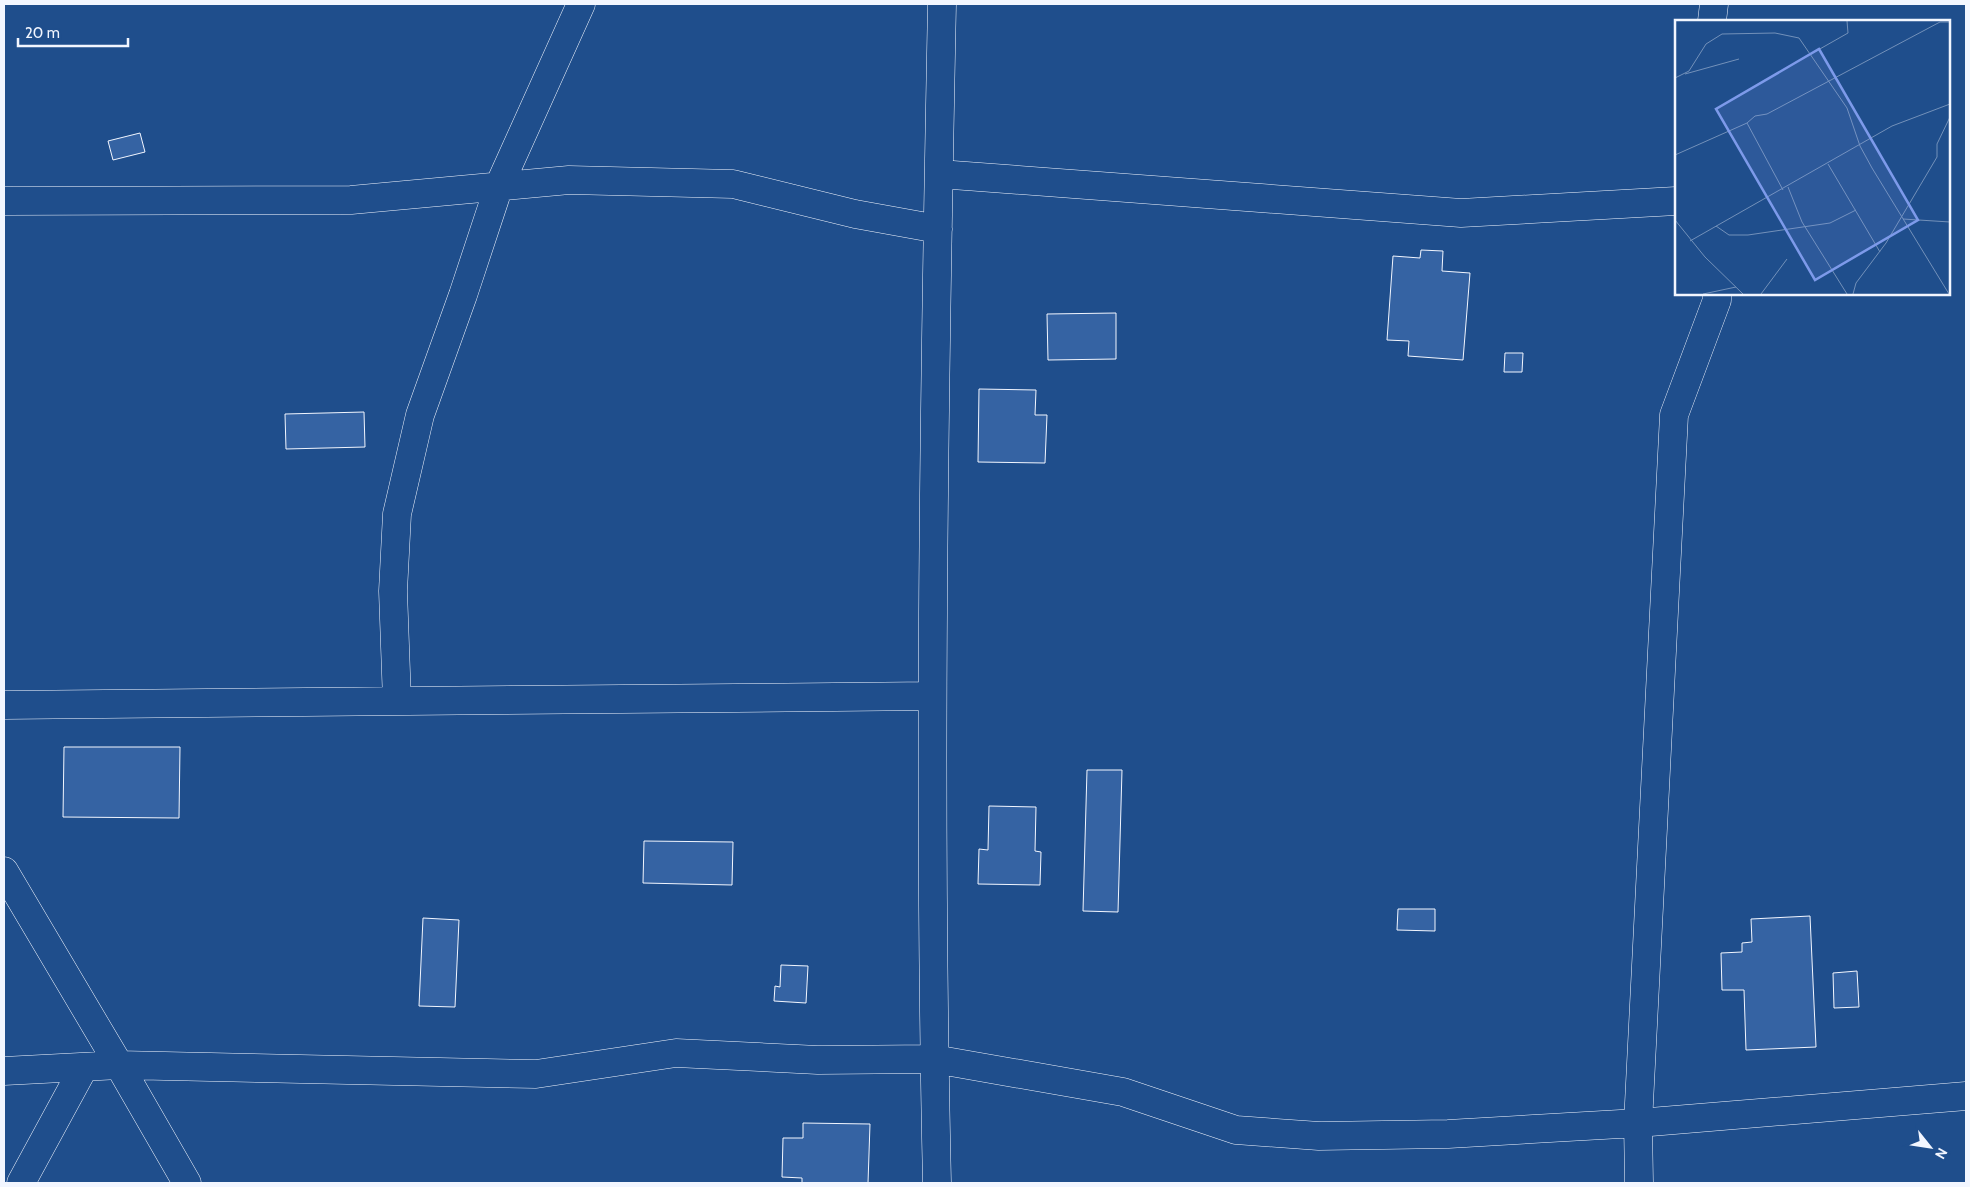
<svg xmlns="http://www.w3.org/2000/svg" width="1970" height="1187" font-family="Cabin,sans-serif">
	<style>
		.building { fill: #3563a3; stroke: #f2f6ff }
		.lines { fill: none; stroke-linecap: round; stroke-linejoin: round }
		.minor-casing { stroke: #f2f6ff; stroke-width: 29 }
		.minor { stroke: #1f4e8c; stroke-width: 28 }
		.inset-road { fill: none; stroke: #7391ba; stroke-width: 1 }
		.view { fill: #7d9aea; fill-opacity: 0.15; stroke: #7d9aea; stroke-width: 2.5 }
		.inset-edge { fill: none; stroke: #f2f6ff; stroke-width: 2.5 }
	</style>
	<rect width="100%" height="100%" fill="#1f4e8c"/>
	<path class="building" d="M140,133L145,152L113,160L108,141Z
		M1421,250L1443,251L1442,271L1470,273L1463,360L1408,356L1409,341L1387,340L1393,256L1420,258Z
		M1116,313V359L1048,360L1047,314Z
		M1505,353H1523L1522,372H1504Z
		M979,389L1036,390L1035,415H1047L1045,463L978,462Z
		M364,412L365,447L286,449L285,414Z
		M64,747H180L179,818L63,817Z
		M1087,770H1122L1118,912L1083,911Z
		M989,806L1036,807L1035,851L1041,852L1040,885L978,884L979,849L988,850Z
		M644,841L733,842L732,885L643,883Z
		M1398,909H1435V931L1397,930Z
		M1810,916L1816,1047L1746,1050L1744,990H1722L1721,953L1742,952V943L1752,942L1751,919Z
		M423,918L459,920L455,1007L419,1006Z
		M781,965L808,966L806,1003L774,1001L775,986L780,987Z
		M1857,971L1859,1007L1834,1008L1833,973Z
		M803,1123L870,1124L868,1183H802V1178L782,1177L783,1138H803Z"/>
	<g class="lines">
		<g class="minor-casing">
			<path id="minor" d="M1712,21L1714,4
				M939,174L1461,213L1676,201
				M4,201L351,200L569,180L733,184L855,214L938,229
				M397,701L393,591L397,514L420,415L463,295L499,186L581,4
				M4,705L932,696
				M4,871L119,1065L187,1183
				M4,1071L119,1065L536,1074L676,1053L818,1060L934,1059L1123,1092L1236,1130L1319,1136L1448,1134L1638,1123L1966,1096
				M21,1183L84,1067
				M937,1183C928,790 934,397 942,4
				M1639,1183L1638,1123L1674,415L1717,300V294"/>
		</g>
		<use href="#minor" class="minor"/>
	</g>
	<g transform="translate(1675 20)">
		<rect width="275" height="275" fill="#1f4e8c"/>
		<path class="inset-road" d="M136,34L173,13L172,1M10,54L64,39M0,58L14,51L31,24L47,14L100,13L124,18L172,88L185,126L197,148L274,274M72,103L108,170M0,135L72,103L80,96L92,94L265,2H275M153,144L205,232M113,167L127,202L172,274M228,199L275,202M0,200L30,237L68,274M41,206L54,215H73L155,203L181,190M15,221L217,106L275,84M28,274L61,267M86,274L112,239M178,274L181,263L211,223L262,137V124L275,97"/>
		<path class="view" d="M144,29L243,200L140,260L41,89Z"/>
		<rect width="275" height="275" class="inset-edge"/>
	</g>
	<rect width="1970" height="1187" fill="none" stroke="#f2f6ff" stroke-width="10"/>
	<g transform="translate(1930 1147) rotate(120)" stroke="#1f4e8c" stroke-width="4" paint-order="stroke">
	<path d="M0-4L9 19L0 12L-9 19Z" fill="#f2f6ff"/>
	<text y="-8" font-size="14" font-weight="bold" text-anchor="middle" fill="#f2f6ff">N</text>
	</g>
	<path d="M18 38v8h110v-8" fill="none" stroke="#f2f6ff" stroke-width="2.5"/>
	<text x="25" y="38" font-size="15" fill="#f2f6ff" stroke="#1f4e8c" stroke-width="4" paint-order="stroke">20 m</text>
</svg>
